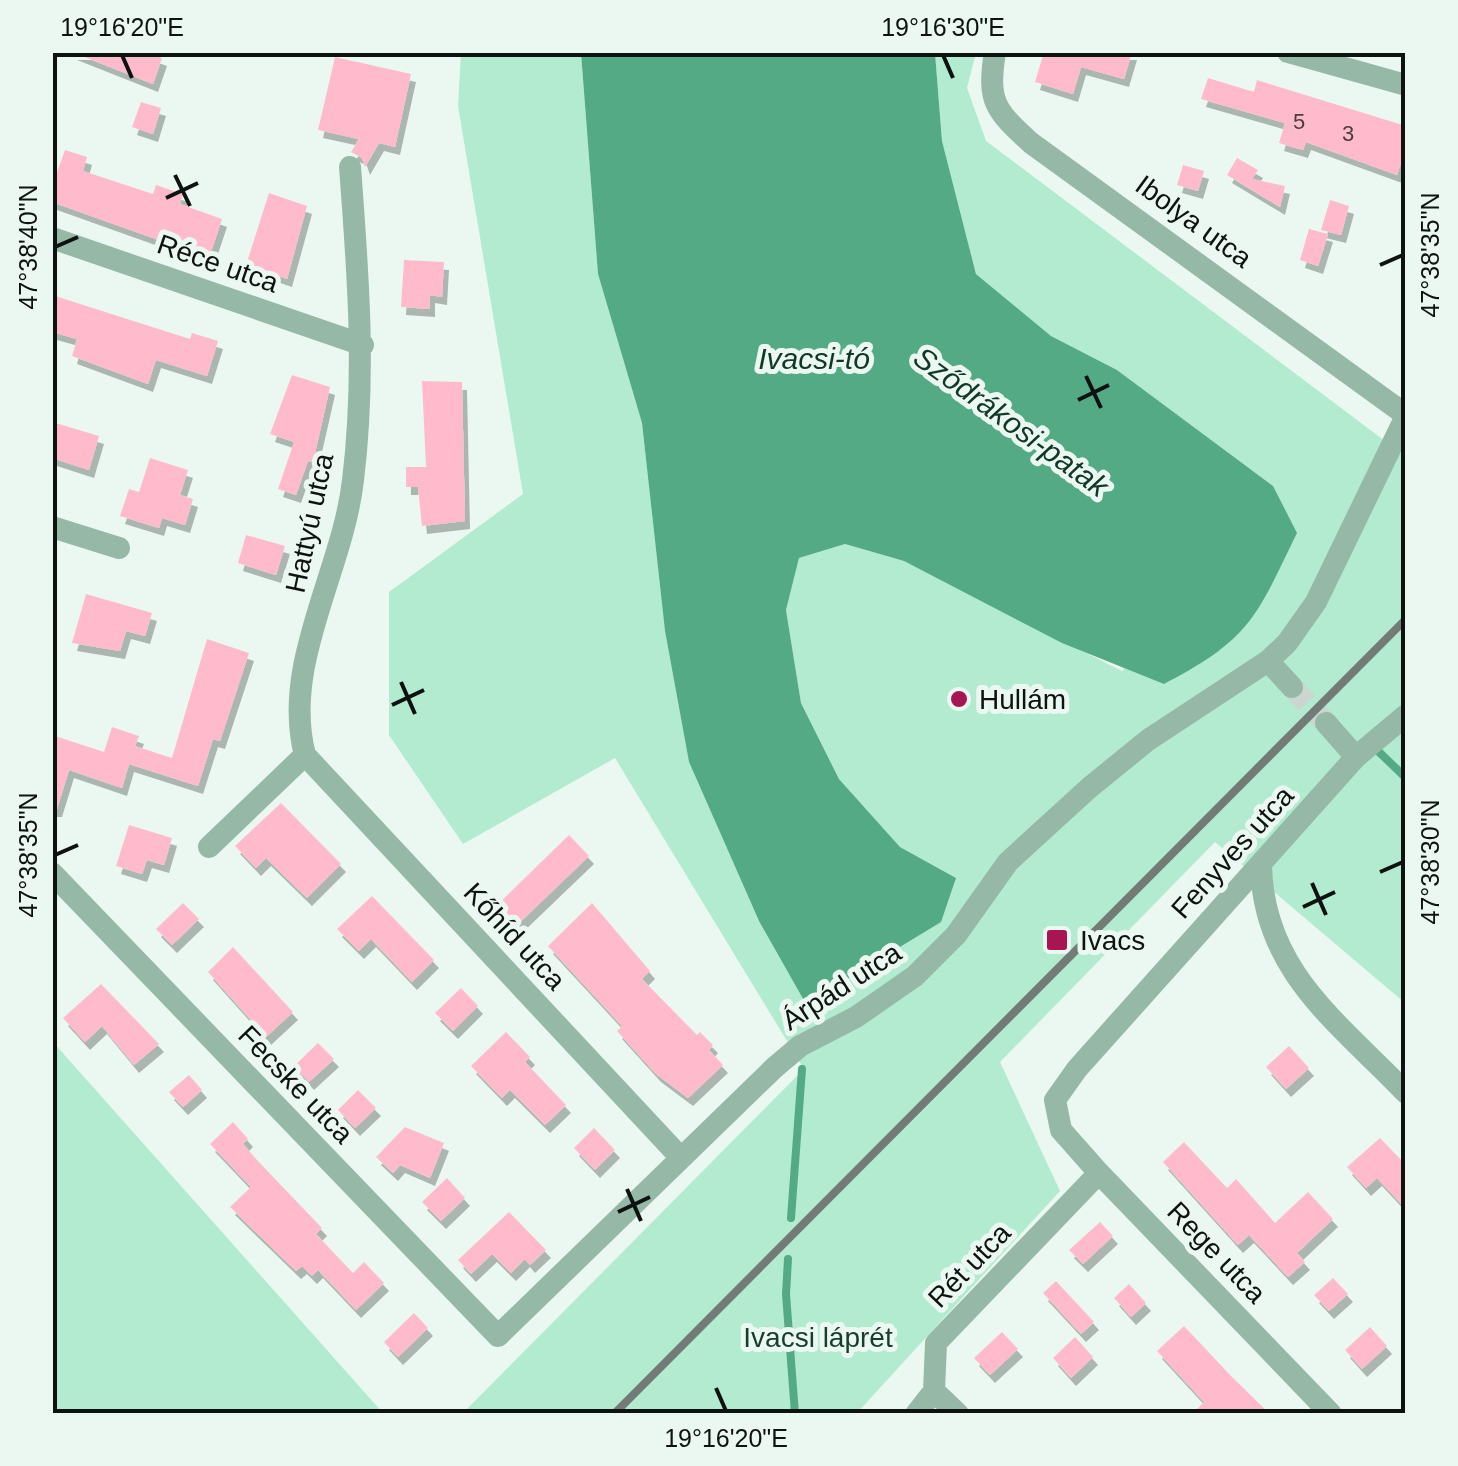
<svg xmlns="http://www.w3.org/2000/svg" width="1458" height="1466" font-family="Arial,sans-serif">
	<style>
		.green { fill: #b3ebd0 }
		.water { fill: #55aa86 }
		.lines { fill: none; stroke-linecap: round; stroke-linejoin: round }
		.stream { stroke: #55aa86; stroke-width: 8 }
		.building { fill: #ffbbcb; filter: url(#shadow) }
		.minor-tunnel { stroke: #cad6cf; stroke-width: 22; stroke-dasharray: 22 11; stroke-linecap: butt }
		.minor { stroke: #96b9a7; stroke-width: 22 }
		.rail { stroke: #737b77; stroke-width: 8 }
		.ticks { fill: none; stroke: #0e1210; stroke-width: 4 }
		.poi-dot { fill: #a71653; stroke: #ebf8f1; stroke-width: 4 }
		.labels { text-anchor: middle; stroke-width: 10; stroke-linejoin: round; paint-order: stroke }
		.number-label { font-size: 22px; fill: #4a3c3f }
		.street-label { font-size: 28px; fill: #0e1210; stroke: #ebf8f1 }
		.poi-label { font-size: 28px; fill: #0e1210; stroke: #ebf8f1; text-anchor: start }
		.park-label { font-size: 28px; fill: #173d2d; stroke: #ebf8f1 }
		.water-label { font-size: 30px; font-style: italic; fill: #103727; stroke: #ebf8f1 }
		.neatline { fill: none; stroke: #0e1210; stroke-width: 4 }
		.ticks-label { font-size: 25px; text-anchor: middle; fill: #0e1210 }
	</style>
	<defs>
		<filter id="shadow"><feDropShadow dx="5" dy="8" stdDeviation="0" flood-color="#0004"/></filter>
	</defs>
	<rect width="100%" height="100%" fill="#ebf8f1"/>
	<path class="green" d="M461,53H581L598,274L642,423L665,631L689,762L759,921L956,878L900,847L839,779L801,703L786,610L799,558L845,544L904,561L1122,671L1273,486L1117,370L1051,336L976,274L942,141L935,53H976L967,88L986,141L1405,456V1003L1215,842L1000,1062L1060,1191L857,1413H463L804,1069L615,758L463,844L389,735V592L523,494L458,106Z
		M53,1042L383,1413H53Z"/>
	<path class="water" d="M581,53H935L942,141L976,274L1051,336L1117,370L1273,486L1297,533C1256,617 1251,639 1164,684L1062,643L904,561L845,544L799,558L786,610L801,703L839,779L900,847L956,878L941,922L806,1004L759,921L689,762L665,631L642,423L598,274Z"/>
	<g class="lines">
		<path class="stream" d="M1378,751L1406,778
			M805,1021L808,996
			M791,1218L802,1069
			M788,1259L786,1294L795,1414"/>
	</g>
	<path class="building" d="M72,52H145L162,58L153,84Z
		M1044,52H1132L1124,79L1081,67L1073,94L1035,82Z
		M335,57L411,74L395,147L379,143L365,167L362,158L351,152L359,139L318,130Z
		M1208,78L1254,92L1257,80L1406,126V148L1397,175L1306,142L1303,150L1279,143L1285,123L1201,99Z
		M141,102L161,108L153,134L132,127Z
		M65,150L87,157L83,171L153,194L156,185L183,194L180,204L222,219L209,258L52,202V186Z
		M1237,158L1258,170L1252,179L1285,186L1280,207L1227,175Z
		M1183,165L1204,171L1198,191L1177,185Z
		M269,193L307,206L287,279L246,265Z
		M1330,200L1349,206L1341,235L1321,230Z
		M1309,229L1328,234L1318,266L1300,260Z
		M404,260L444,262L442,297L430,295V309L401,307Z
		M52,295L190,339L192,333L218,341L207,376L156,360L148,384L72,356L77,339L52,332Z
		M292,375L330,387L313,462L308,461L296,495L278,489L294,442L270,434Z
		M422,381L462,382L465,521L422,526L418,487H406V467H426Z
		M52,422L99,436L89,470L52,458Z
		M150,458L188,470L180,495L193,499L185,525L162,518L159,528L120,516L129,489L139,492Z
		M246,535L285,546L276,575L238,563Z
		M86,594L152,613L145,636L126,631L120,651L72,643Z
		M207,639L249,653L220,741L213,739L198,786L129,764L122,788L69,770L57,809H52V735L104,752L112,727L139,736L135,746L172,758Z
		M281,803L341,864L307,898L266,858L256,868L235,846Z
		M129,825L172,838L164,865L147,860L142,874L116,866Z
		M569,835L589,856L515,927L495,907Z
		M372,896L434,960L412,982L371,939L359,951L337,929Z
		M183,903L199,919L172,945L156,929Z
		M592,903L650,971L642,979L697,1035L700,1032L713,1045L709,1050L723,1065L688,1098L656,1074L617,1031L622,1026L548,946Z
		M233,947L293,1012L266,1037L208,972Z
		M101,984L159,1044L134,1065L102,1026L85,1042L63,1018Z
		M461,988L478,1006L453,1031L435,1013Z
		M506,1032L530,1057L525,1062L566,1105L545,1125L510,1090L502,1098L471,1066Z
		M318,1043L334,1059L309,1082L294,1066Z
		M1289,1046L1309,1068L1286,1089L1266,1067Z
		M189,1075L202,1090L183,1107L169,1092Z
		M358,1090L376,1108L355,1128L338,1110Z
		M233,1122L248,1139L243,1144L256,1159L322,1228L316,1234L353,1273L364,1262L384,1283L356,1310L318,1270L312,1276L302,1266L296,1271L230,1207L251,1187L210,1144Z
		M405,1127L444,1143L430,1178L400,1165L393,1173L376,1157Z
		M594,1128L615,1150L595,1170L574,1148Z
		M1380,1138L1406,1165V1209L1377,1178L1366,1188L1347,1167Z
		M1184,1142L1227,1188L1236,1179L1275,1223L1308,1192L1333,1219L1297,1253L1305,1262L1288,1277L1249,1235L1238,1245L1163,1162Z
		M447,1178L465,1198L441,1221L422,1202Z
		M509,1212L546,1250L530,1265L525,1259L511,1273L492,1254L471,1274L458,1260Z
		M1100,1222L1113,1236L1083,1264L1069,1250Z
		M1333,1278L1348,1294L1329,1311L1314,1295Z
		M1056,1281L1094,1322L1081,1334L1043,1293Z
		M1129,1284L1146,1303L1131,1317L1114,1298Z
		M414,1313L428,1328L398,1357L384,1342Z
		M1184,1326L1232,1377L1270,1414H1192L1204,1402L1157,1351Z
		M1370,1327L1387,1346L1362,1369L1345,1350Z
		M1002,1332L1018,1349L990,1375L974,1358Z
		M1075,1337L1093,1357L1071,1378L1053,1358Z"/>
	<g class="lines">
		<path class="minor-tunnel" d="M1292,687L1326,723"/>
		<path class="minor" d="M995,52C987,102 995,110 1031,143L1406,415
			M1288,52L1406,85
			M350,167C358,272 366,375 353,480C343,571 281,664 305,755L681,1158
			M52,238L363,345
			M52,527L119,548
			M1268,661L1292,687
			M1326,723L1356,757
			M209,847L305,755
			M1261,865C1263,971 1338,1022 1406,1093
			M52,873L498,1336L774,1068L800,1046L856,1017L915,976L956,935L1008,862L1089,788L1148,740L1268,661L1287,643L1316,602L1406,416
			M934,1391L958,1414
			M916,1414L934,1391L936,1343L1099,1173
			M1331,1414L1099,1173L1061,1130L1055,1100L1077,1069L1356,757L1406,715"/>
		<path class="rail" d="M614,1414L1406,619"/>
	</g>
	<path class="ticks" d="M122,55L132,78M943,55L953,78M175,175L190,206M166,198L198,183M55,247L78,237M1380,265L1403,255M1086,376L1101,408M1078,400L1109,385M401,682L415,714M392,705L424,690M55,855L78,845M1380,872L1403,862M1312,883L1326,915M1303,907L1335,892M627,1189L641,1221M618,1212L650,1197M716,1388L726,1411"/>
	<g class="poi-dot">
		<circle cx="959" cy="699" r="10"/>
		<rect x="1045" y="928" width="24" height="24" rx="5"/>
	</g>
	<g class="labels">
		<g class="number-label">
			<text x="1299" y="129">5</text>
			<text x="1348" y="141">3</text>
		</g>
		<g class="street-label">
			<text transform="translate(1194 221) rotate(36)" y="10">Ibolya utca</text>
			<text transform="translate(218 263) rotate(19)" y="10">Réce utca</text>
			<text transform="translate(309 523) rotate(-78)" y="10">Hattyú utca</text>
			<text transform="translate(1232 852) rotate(-48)" y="10">Fenyves utca</text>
			<text transform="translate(515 936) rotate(47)" y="10">Kőhíd utca</text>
			<text transform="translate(841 986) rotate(-33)" y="10">Árpád utca</text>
			<text transform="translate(296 1084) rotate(46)" y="10">Fecske utca</text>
			<text transform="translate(1217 1252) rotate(46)" y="10">Rege utca</text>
			<text transform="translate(969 1265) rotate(-46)" y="10">Rét utca</text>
		</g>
		<g class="poi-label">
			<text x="979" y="709">Hullám</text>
			<text x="1080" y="950">Ivacs</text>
		</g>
		<g class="park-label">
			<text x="818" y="1347">Ivacsi láprét</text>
		</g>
		<g class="water-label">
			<text x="814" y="369">Ivacsi-tó</text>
			<text transform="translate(1011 422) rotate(36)" y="10">Sződrákosi-patak</text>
		</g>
	</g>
	<rect width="1458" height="1466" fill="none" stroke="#ebf8f1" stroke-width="110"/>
	<rect x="55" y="55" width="1348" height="1356" class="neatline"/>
	<g class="ticks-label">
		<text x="122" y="36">19°16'20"E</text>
		<text x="943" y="36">19°16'30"E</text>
		<text transform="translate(28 247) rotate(-90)" y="9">47°38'40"N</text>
		<text transform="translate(1430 255) rotate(-90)" y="9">47°38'35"N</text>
		<text transform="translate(28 855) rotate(-90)" y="9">47°38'35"N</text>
		<text transform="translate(1430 862) rotate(-90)" y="9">47°38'30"N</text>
		<text x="726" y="1447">19°16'20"E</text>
	</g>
</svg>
